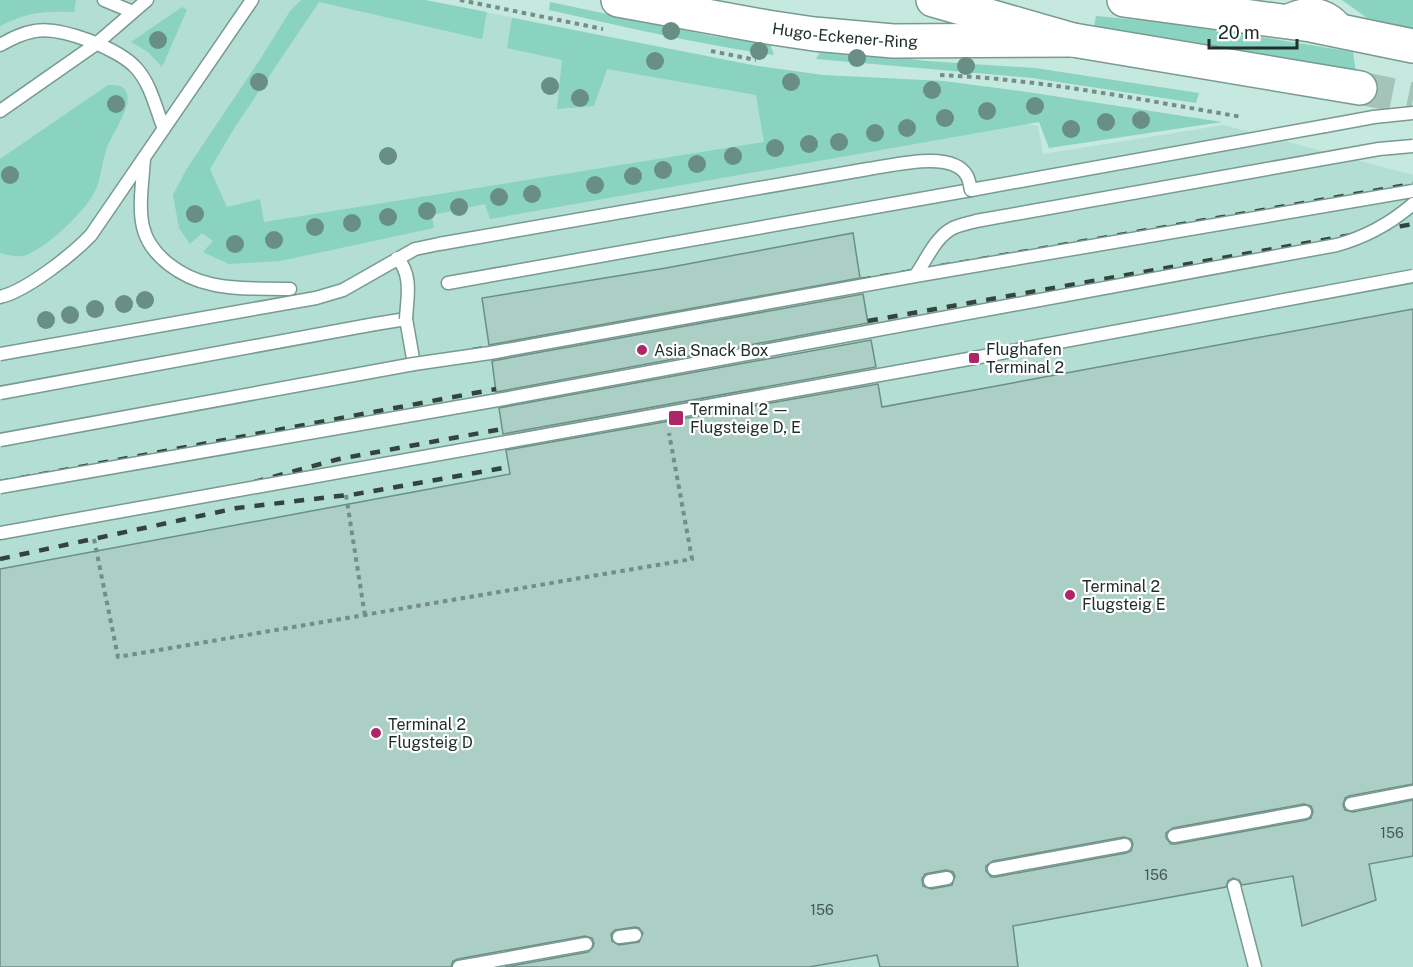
<svg xmlns="http://www.w3.org/2000/svg" width="1413" height="967" font-family="'Public Sans',sans-serif">
	<style>
		.built { fill: #b2ded3 }
		.green { fill: #89d3c0 }
		.building { fill: #abcec5; stroke: #6c8e85; stroke-width: 1.5; fill-rule: evenodd }
		.lines { fill: none; stroke-linecap: round; stroke-linejoin: round }
		.secondary-tunnel { stroke: #a4c4ba; stroke-width: 33; stroke-dasharray: 33 16; stroke-linecap: butt }
		.lane-casing { stroke: #789a91; stroke-width: 15 }
		.secondary-casing { stroke: #789a91; stroke-width: 36 }
		.path { stroke: #748d86; stroke-width: 4; stroke-dasharray: 4.5 4.5; stroke-linecap: butt }
		.lane { stroke: #fff; stroke-width: 12 }
		.secondary { stroke: #fff; stroke-width: 33 }
		.rail { stroke: #33443f; stroke-width: 4.5; stroke-dasharray: 10 10; stroke-linecap: butt }
		.lane-bridge-casing { stroke: #789a91; stroke-width: 15; stroke-linecap: butt }
		.lane-bridge { stroke: #fff; stroke-width: 12 }
		.tree { fill: #698f85 }
		.poi-dot { fill: #ae2568; stroke: #fff; stroke-width: 2 }
		.labels { text-anchor: middle; stroke-width: 4.5; stroke-linejoin: round; paint-order: stroke }
		.number-label { font-size: 14px; fill: #445752 }
		.street-label { font-size: 16px; fill: #212f2b; stroke: #fff }
		.poi-label { font-size: 16px; fill: #212f2b; stroke: #fff; text-anchor: start }
	</style>
	<rect width="100%" height="100%" fill="#c5e9de"/>
	<path class="built" d="M0,0H425L752,65L1038,126L1043,154L1224,125L1413,175V967H0Z"/>
	<path class="green" d="M0,0H76L74,12C43,11 28,12 0,26Z
		M301,0H425L487,12L482,39L319,2L235,127L210,169L227,207L260,199L264,222L764,142L756,95L607,69L594,106L557,109L562,60L507,48L512,18L752,65L823,75L944,81L1034,93L1222,122L1049,148L1039,122L490,219L485,204L432,215L434,228L280,261L229,264L203,252L213,241L202,233L190,244L179,228L173,195L186,170L261,58L290,11Z
		M1342,0H1413V28L1367,18Z
		M550,2L712,36L770,44L774,55C698,44 624,27 549,10Z
		M182,7L187,10L162,67L148,52L131,42Z
		M1096,16L1181,24L1353,52L1356,72L1094,26Z
		M822,49L927,61L1035,68L1199,93L1196,103L1032,78L816,59Z
		M108,85C114,85 121,84 125,90C135,103 113,132 108,145C102,159 102,175 96,189C88,209 44,251 23,256C15,257 7,255 0,253V159Z"/>
	<path class="building" d="M853,233L860,278L489,345L482,298L666,268Z
		M863,294L868,323L496,392L492,361Z
		M1413,309V784L1349,796L1345,798L1343,805L1345,810L1353,812L1413,800V856L1369,864L1376,900L1302,926L1293,876L1242,885L1239,880L1233,878L1228,881L1226,887L1013,926L1018,967H880L877,955L809,967H505L588,952L593,947L594,943L592,938L585,936L458,959L453,961L451,967H0V569L510,474L506,450L878,384L882,407ZM1304,804L1311,806L1313,811L1311,818L1306,820L1175,844H1171L1166,838V833L1173,828ZM1124,837L1131,839L1133,844L1131,851L1126,853L995,877H991L986,871V866L993,861ZM946,870L953,872L955,876L952,885L931,889L923,886L922,879L925,874ZM635,927L639,928L643,933L639,942L619,945L612,941L611,934L615,930Z
		M871,340L876,367L503,434L499,408Z"/>
	<g class="lines">
		<path class="secondary-tunnel" d="M1360,88L1413,99"/>
		<g class="lane-casing">
			<path id="lane" d="M104,0L133,12
				M1278,15C1304,0 1329,0 1348,26
				M0,45C11,39 22,33 35,31C61,26 120,49 137,69C151,85 156,109 164,129
				M0,111L96,44L147,0
				M1325,126L1374,117L1413,113
				M144,158C143,179 138,206 143,227C150,257 183,278 211,284C234,290 265,288 290,289
				M448,283L971,190
				M0,297C26,291 72,255 91,235L252,0
				M375,324L406,319L414,364
				M1351,804L1413,792
				M1174,836L1305,812
				M994,869L1125,845
				M930,881L947,878
				M1234,886L1255,967
				M619,937L635,935
				M459,967L586,944"/>
		</g>
		<g class="secondary-casing">
			<g id="secondary">
				<path id="s1" d="M618,0L767,27L814,34L893,41L1073,40"/>
				<path d="M933,0L1073,40L1360,88"/>
				<path d="M1124,0L1311,25L1413,46"/>
			</g>
		</g>
		<path class="path" d="M460,0L603,29
			M711,51L756,60
			M940,75C1041,79 1142,100 1242,117
			M346,495L365,616
			M94,539L118,657L692,559L669,433"/>
		<use href="#lane" class="lane"/>
		<use href="#secondary" class="secondary"/>
		<path class="rail" d="M861,280L1413,184
			M868,321L1413,224
			M0,438L489,347
			M0,482L496,389
			M0,538L184,501L339,459L502,429
			M0,559L237,508L356,494L509,467"/>
		<g class="lane-bridge-casing">
			<path id="lane-bridge" d="M397,258C413,275 407,298 406,319
				M915,276C926,261 935,237 953,228C960,225 969,223 976,221L1379,149L1413,146
				M0,354L316,298L343,290L415,249L439,244L868,169C891,166 953,149 967,176C969,179 970,186 971,190L1325,126
				M0,393L375,324
				M0,440L414,364L490,353L915,276L1413,191
				M0,487L498,400L1337,245C1366,237 1390,224 1413,204
				M0,533L974,358L1413,276"/>
		</g>
		<use href="#lane-bridge" class="lane-bridge"/>
	</g>
	<g class="tree">
		<circle cx="671" cy="31" r="9"/>
		<circle cx="158" cy="40" r="9"/>
		<circle cx="759" cy="51" r="9"/>
		<circle cx="857" cy="58" r="9"/>
		<circle cx="655" cy="61" r="9"/>
		<circle cx="966" cy="66" r="9"/>
		<circle cx="259" cy="82" r="9"/>
		<circle cx="791" cy="82" r="9"/>
		<circle cx="550" cy="86" r="9"/>
		<circle cx="932" cy="90" r="9"/>
		<circle cx="580" cy="98" r="9"/>
		<circle cx="116" cy="104" r="9"/>
		<circle cx="1035" cy="106" r="9"/>
		<circle cx="987" cy="111" r="9"/>
		<circle cx="945" cy="118" r="9"/>
		<circle cx="1141" cy="120" r="9"/>
		<circle cx="1106" cy="122" r="9"/>
		<circle cx="907" cy="128" r="9"/>
		<circle cx="1071" cy="129" r="9"/>
		<circle cx="875" cy="133" r="9"/>
		<circle cx="839" cy="142" r="9"/>
		<circle cx="809" cy="144" r="9"/>
		<circle cx="775" cy="148" r="9"/>
		<circle cx="388" cy="156" r="9"/>
		<circle cx="733" cy="156" r="9"/>
		<circle cx="697" cy="164" r="9"/>
		<circle cx="663" cy="170" r="9"/>
		<circle cx="10" cy="175" r="9"/>
		<circle cx="633" cy="176" r="9"/>
		<circle cx="595" cy="185" r="9"/>
		<circle cx="532" cy="194" r="9"/>
		<circle cx="499" cy="197" r="9"/>
		<circle cx="459" cy="207" r="9"/>
		<circle cx="427" cy="211" r="9"/>
		<circle cx="195" cy="214" r="9"/>
		<circle cx="388" cy="217" r="9"/>
		<circle cx="352" cy="223" r="9"/>
		<circle cx="315" cy="227" r="9"/>
		<circle cx="274" cy="240" r="9"/>
		<circle cx="235" cy="244" r="9"/>
		<circle cx="145" cy="300" r="9"/>
		<circle cx="124" cy="304" r="9"/>
		<circle cx="95" cy="309" r="9"/>
		<circle cx="70" cy="315" r="9"/>
		<circle cx="46" cy="320" r="9"/>
	</g>
	<g class="poi-dot">
		<circle cx="642" cy="350" r="6"/>
		<rect x="968" y="352" width="12" height="12" rx="3"/>
		<rect x="668" y="410" width="16" height="16" rx="3"/>
		<circle cx="1070" cy="595" r="6"/>
		<circle cx="376" cy="733" r="6"/>
	</g>
	<g class="labels">
		<g class="number-label">
			<text x="1392" y="838">156</text>
			<text x="1156" y="880">156</text>
			<text x="822" y="915">156</text>
		</g>
		<g class="street-label">
			<text dy="6" stroke="none"><textPath href="#s1" startOffset="230">Hugo-Eckener-Ring</textPath></text>
		</g>
		<g class="poi-label">
			<text x="986" y="355">Flughafen<tspan x="986" dy="18">Terminal 2</tspan></text>
			<text x="654" y="356">Asia Snack Box</text>
			<text x="690" y="415">Terminal 2 —<tspan x="690" dy="18">Flugsteige D, E</tspan></text>
			<text x="1082" y="592">Terminal 2<tspan x="1082" dy="18">Flugsteig E</tspan></text>
			<text x="388" y="730">Terminal 2<tspan x="388" dy="18">Flugsteig D</tspan></text>
		</g>
	</g>
	<path d="M1209 39v9h88v-9" fill="none" stroke="#212f2b" stroke-width="3"/>
	<text x="1218" y="39" font-size="18" fill="#212f2b" stroke="#ffffff" stroke-width="4.5" paint-order="stroke">20 m</text>
</svg>
